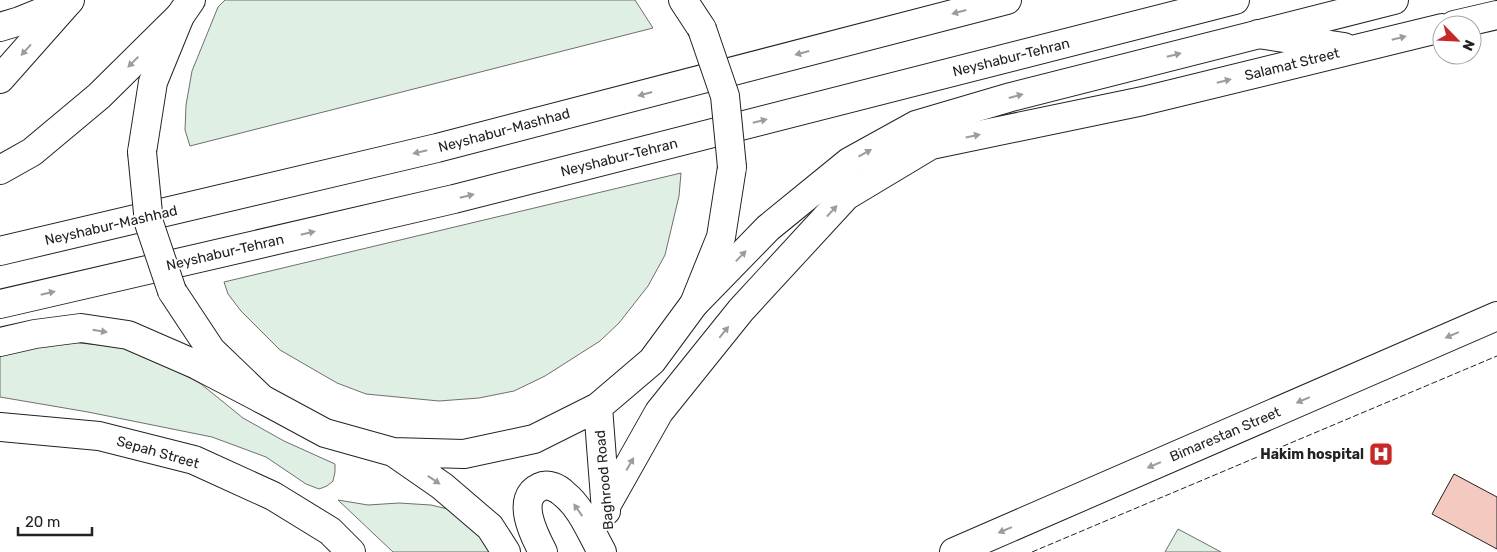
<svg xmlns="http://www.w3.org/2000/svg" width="1497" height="552" font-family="Rubik,sans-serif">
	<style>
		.green { fill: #e0efe3; stroke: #6f6f6f }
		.building { fill: #f3c9c0; stroke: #222 }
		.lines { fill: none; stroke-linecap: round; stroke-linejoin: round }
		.minor-casing { stroke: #222; stroke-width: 30 }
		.major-casing { stroke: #222; stroke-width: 30 }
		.highway-casing { stroke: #222; stroke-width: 30 }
		.minor { stroke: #fff; stroke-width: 28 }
		.major { stroke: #fff; stroke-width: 28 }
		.highway { stroke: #fff; stroke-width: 28 }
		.major-bridge-casing { stroke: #222; stroke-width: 30; stroke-linecap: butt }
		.major-bridge { stroke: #fff; stroke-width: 28 }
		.fence { stroke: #222; stroke-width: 1; stroke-dasharray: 6 2.5; stroke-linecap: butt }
		.oneway { fill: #9c9c9c }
		.labels { text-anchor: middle; stroke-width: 4; stroke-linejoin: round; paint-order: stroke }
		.street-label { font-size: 14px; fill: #222; stroke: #fff }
		.poi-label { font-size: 14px; font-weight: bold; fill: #222; stroke: #fff; text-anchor: end }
	</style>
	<rect width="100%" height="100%" fill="#fff"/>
	<path class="green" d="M225,0H635L653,28L190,146L185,130L186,105L192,71L218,7Z
		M681,173L679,196L665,255L648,286L619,323L600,341L545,376L514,391L479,398L439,401L366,394L337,383L280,350L241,311L228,294L224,282Z
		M61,341L137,349L201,384L243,418L284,441L335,464V472L333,481L327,486L319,489L306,484L266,457L212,437L88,412L0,397V356Z
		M338,500L368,505L399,503L431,505L456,511L484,537L493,552H393Z
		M1178,529L1221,552H1165Z"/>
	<path class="building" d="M1454,474L1497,497V549L1432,514Z"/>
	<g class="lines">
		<g class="minor-casing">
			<path id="minor" d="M0,27L20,21L69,1"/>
		</g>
		<g class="major-casing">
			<path id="major" d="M683,0L702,29
				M1454,25L1497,15
				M1258,34L1344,47
				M0,79L70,0
				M142,152L153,82L180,16L191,0
				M172,291L211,350L262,399L325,433L393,452L464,454L534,439L598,407L652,361L694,304L721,237L732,167
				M598,407L606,511
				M0,427L99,436L194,460L273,496L330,531L351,552
				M393,452L442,486L490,527L506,552
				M606,506L659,412L741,310L846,196L931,145L1143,101L1442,28
				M543,552C534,535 515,498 540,487C548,483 558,488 564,494C582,508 591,533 602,552
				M954,552L1497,316"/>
		</g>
		<g class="highway-casing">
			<path id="highway" d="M0,170L32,152L99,96L180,16
				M0,251L437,148L1007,0
				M0,304L454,199L1235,0
				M694,304L768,228L849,162L916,125L1011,97L1394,0
				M0,342L35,334L81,328L128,335L197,365L262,399"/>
		</g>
		<use href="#minor" class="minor"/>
		<use href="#major" class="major"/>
		<use href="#highway" class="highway"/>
		<g class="major-bridge-casing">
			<path id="major-bridge" d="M702,29L725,96L732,167
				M142,152L149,223L172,291"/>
		</g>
		<use href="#major-bridge" class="major-bridge"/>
		<path class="fence" d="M1032,552L1497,356"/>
	</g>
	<defs><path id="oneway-solid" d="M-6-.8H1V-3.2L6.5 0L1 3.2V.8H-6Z" transform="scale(1.25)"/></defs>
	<g class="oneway">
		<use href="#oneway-solid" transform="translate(959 12) rotate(165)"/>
		<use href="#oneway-solid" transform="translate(1399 38) rotate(-14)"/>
		<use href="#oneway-solid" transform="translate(26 50) rotate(132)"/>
		<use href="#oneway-solid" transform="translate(802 53) rotate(165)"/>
		<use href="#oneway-solid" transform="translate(1174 55) rotate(-14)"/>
		<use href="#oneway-solid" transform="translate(133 62) rotate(135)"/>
		<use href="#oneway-solid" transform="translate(1224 81) rotate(-14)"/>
		<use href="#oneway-solid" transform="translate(645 94) rotate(165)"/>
		<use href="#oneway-solid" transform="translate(1016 96) rotate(-15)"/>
		<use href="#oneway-solid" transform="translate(760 121) rotate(-14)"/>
		<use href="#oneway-solid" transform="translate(973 136) rotate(-12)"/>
		<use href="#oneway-solid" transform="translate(420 152) rotate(167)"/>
		<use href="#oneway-solid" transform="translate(865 153) rotate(-29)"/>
		<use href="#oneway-solid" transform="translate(467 196) rotate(-14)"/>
		<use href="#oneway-solid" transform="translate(832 211) rotate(-47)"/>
		<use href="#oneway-solid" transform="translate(308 233) rotate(-13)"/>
		<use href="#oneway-solid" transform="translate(741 256) rotate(-46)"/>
		<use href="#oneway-solid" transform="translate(48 293) rotate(-13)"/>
		<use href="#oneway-solid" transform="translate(100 331) rotate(9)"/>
		<use href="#oneway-solid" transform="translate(724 332) rotate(-51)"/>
		<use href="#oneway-solid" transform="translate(1452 335) rotate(157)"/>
		<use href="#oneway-solid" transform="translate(1303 400) rotate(157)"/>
		<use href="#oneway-solid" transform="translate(630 464) rotate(-60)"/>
		<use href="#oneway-solid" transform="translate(1154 465) rotate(157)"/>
		<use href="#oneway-solid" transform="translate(434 480) rotate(34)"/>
		<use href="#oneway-solid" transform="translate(578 510) rotate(-125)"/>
		<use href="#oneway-solid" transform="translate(1005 530) rotate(157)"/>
	</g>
	<defs>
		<g id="hospital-square" transform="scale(1.25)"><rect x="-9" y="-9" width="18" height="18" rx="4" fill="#c62828" stroke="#fff"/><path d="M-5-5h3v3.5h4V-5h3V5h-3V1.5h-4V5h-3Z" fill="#fff"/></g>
	</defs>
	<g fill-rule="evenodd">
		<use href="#hospital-square" x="1381" y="454"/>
	</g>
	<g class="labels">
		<g class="street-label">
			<text transform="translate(1011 57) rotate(-14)" y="5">Neyshabur-Tehran</text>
			<text transform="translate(1292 64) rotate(-14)" y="5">Salamat Street</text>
			<text transform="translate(504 130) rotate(-15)" y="5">Neyshabur-Mashhad</text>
			<text transform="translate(619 157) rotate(-14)" y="5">Neyshabur-Tehran</text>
			<text transform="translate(111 225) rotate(-13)" y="5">Neyshabur-Mashhad</text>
			<text transform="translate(225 252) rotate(-13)" y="5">Neyshabur-Tehran</text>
			<text transform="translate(1225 434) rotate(-23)" y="5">Bimarestan Street</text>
			<text transform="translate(158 452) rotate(16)" y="5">Sepah Street</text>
			<text transform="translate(604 480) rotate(-95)" y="5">Baghrood Road</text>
		</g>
		<g class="poi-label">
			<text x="1364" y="459">Hakim hospital</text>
		</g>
	</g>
	<g transform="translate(1457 40) rotate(114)"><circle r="24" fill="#ffffff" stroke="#a7a7a7"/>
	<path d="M0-4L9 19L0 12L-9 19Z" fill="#c62828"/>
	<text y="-8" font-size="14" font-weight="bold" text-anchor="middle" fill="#222222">N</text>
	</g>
	<path d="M18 527v8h74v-8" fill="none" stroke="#222222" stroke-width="2.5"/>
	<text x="25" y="527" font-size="15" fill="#222222" stroke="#ffffff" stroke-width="4" paint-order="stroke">20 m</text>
</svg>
